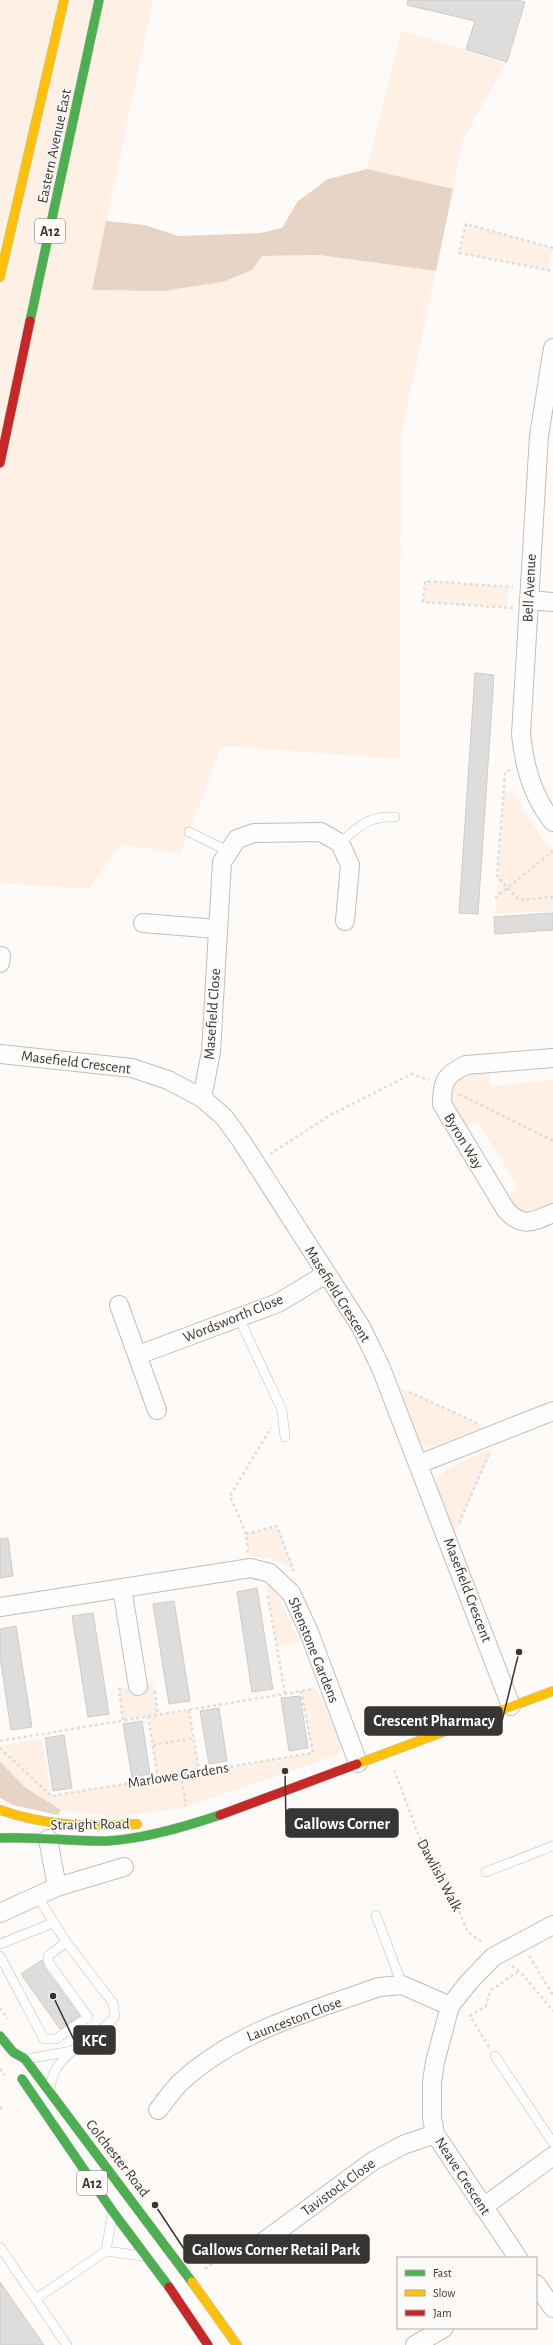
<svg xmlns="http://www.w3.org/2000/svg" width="553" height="2345" font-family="'Alegreya Sans',sans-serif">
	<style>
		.green { fill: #fef0e5 }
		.forest { fill: #e8d4c5 }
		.building { fill: #dfdddb; stroke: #ceccca }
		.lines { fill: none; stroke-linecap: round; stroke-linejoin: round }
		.lane-casing { stroke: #bfbebc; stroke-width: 10 }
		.street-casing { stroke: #bfbebc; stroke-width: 20 }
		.fast-casing { stroke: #bfbebc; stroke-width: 10 }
		.slow-casing { stroke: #bfbebc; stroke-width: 10 }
		.jam-casing { stroke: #bfbebc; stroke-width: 10 }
		.path { stroke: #dedddd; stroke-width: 2.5; stroke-dasharray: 3 3; stroke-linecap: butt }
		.lane { stroke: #fffefe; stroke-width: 9 }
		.street { stroke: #fffefe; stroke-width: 18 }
		.fast { stroke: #4caf50; stroke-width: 9 }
		.slow { stroke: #ffc107; stroke-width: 9 }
		.jam { stroke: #c62828; stroke-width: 9 }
		.labels { text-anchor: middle; stroke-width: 3; stroke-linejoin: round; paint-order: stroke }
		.shield { fill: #fefaf7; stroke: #73716f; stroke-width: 1 }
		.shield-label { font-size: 14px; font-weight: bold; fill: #373635 }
		.street-label { font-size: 15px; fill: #373635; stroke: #fefaf7 }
		.leader { fill: none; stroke: #373635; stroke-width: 1.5 }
		.callout-dot { fill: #373635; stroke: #fefaf7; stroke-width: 1.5 }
		.callout { fill: #373635; stroke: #373635; stroke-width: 1.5 }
		.callout-label { font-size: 16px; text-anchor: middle; font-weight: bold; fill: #fff }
	</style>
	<rect width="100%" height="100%" fill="#fdfaf8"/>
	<path class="green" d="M0,0H153L92,290L163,291L223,282L252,270L261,256L319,255L436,271L401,436L400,759L222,746L180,854L120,844L89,889L0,883Z
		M401,31L507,61L463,140L453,189L367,169Z
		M466,224L553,248L548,270L459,253Z
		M425,581L508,587L507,607L423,602Z
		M504,793H514L541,837L553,850V911L495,914Z
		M489,1069L491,1086L553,1080V1206L528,1215L516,1212L506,1198L519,1188L477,1121L464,1129L448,1099L449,1089L462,1074Z
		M400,1388L485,1427L427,1448L419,1442Z
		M492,1448L455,1533L436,1484L438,1476L450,1468Z
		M277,1526L294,1570L273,1560L249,1555L246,1534Z
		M267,1585L277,1592L299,1642L277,1646Z
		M153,1683L158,1715L189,1710L199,1772L312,1753L301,1691L316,1689C324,1705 343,1737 339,1754L186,1807L118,1817L61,1810L26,1788L0,1762V1746L42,1738L51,1796L157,1779L149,1716L123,1720L119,1689Z"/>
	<path class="forest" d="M367,169L453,189L436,271L319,255L262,256L252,270L223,282L163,291L92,290L106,221L144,225L179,236L260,233L282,228L298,201L328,179Z
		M0,1762L26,1788L61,1810L58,1815L13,1805L0,1798Z"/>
	<path class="building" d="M408,0H517L525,2L507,62L466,49L475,21L407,5Z
		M475,673L494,675L478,914L459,913Z
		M553,913V930L495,934L494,917Z
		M8,1538L13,1576L0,1578V1539Z
		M257,1588L273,1689L252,1692L237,1592Z
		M174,1601L190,1701L169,1704L153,1604Z
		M93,1613L109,1714L88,1717L72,1616Z
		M16,1626L32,1727L11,1730L0,1657V1629Z
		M300,1696L308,1748L289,1751L281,1698Z
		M219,1708L227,1761L209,1764L200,1711Z
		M142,1721L150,1774L132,1777L123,1724Z
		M64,1735L72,1788L53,1791L45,1738Z
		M42,1960L44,1967L80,2016L60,2029L21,1974Z
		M0,2282L44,2345H0Z"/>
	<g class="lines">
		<g class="lane-casing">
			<path id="lane" d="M189,832L228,851
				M340,843C360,826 367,816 395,817
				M239,1318L282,1410L285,1437
				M486,1872L553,1846
				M38,1897L66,1942L113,2003L115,2016C99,2038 68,2046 55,2071C52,2076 51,2084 50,2089
				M376,1915L402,1985
				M0,1944L53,1923
				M0,1956L44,2039H56L88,2017L49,1963L48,1956L66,1942
				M495,2056L553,2143
				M26,2059L72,2051
				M0,2247L67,2345
				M106,2251L112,2215
				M36,2299L106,2251L142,2256"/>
		</g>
		<g class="street-casing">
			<path id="street" d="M553,348L539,436L521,734C524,766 532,796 553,822
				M529,600L553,602
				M143,923L217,929
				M0,963L1,956
				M0,1054L132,1068L168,1080L202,1098L224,1117L242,1142L361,1327L381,1368L511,1706
				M553,1058L466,1065C445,1075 442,1081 442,1104L506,1210C522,1228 533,1222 553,1213
				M202,1098L211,1052L222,862L237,839L254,833L321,832L340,843L350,865L345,921
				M119,1305L157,1410
				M138,1355L278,1303L326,1274
				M419,1464L553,1411
				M122,1588L138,1686
				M0,1607L251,1568L270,1573L291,1593L309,1632L358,1763
				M48,1839L57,1887
				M0,1913L57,1887L124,1867
				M158,2110C166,2100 173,2089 182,2081C236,2031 312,2011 379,1987L402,1985L450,2006
				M483,2207L553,2156
				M248,2253L373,2161L403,2145L435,2134
				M518,2258L435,2134L432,2118V2082L435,2062L450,2006L469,1982L493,1957L553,1925
				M536,2284L553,2308
				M415,2345L444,2328"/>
		</g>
		<g class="fast-casing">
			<path id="fast" d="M30,321L99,0
				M0,1838C36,1836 71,1842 107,1841C144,1839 184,1827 220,1815
				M0,2036L13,2052L25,2059L192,2282
				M22,2079L113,2212L169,2287"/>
		</g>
		<g class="slow-casing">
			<path id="slow" d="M0,277L64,0
				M357,1764L553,1691
				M0,1810C45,1826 90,1827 137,1824
				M192,2282L237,2345"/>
		</g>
		<g class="jam-casing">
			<path id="jam" d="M0,463L30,321
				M220,1815L357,1764
				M169,2287L208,2345"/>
		</g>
		<path class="path" d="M553,248L466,224L459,253L553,271
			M513,608L423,602L425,581L513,587
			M510,770L505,772L497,876L519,900L553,897
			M495,898L553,851
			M459,1094L553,1141
			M270,1154L332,1114L412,1074L429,1080
			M409,1392L477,1423
			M459,1523L489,1454
			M246,1534L230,1496L271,1428
			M248,1552L246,1534L277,1526L294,1571
			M268,1596L285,1694
			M121,1689H119L123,1720
			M155,1691L158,1715
			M189,1710L199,1772
			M148,1716L158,1779
			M0,1741L314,1689
			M153,1745L194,1738
			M0,1748L51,1796L313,1753L301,1691
			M394,1770L419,1836L444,1877L468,1932L483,1943
			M181,1775L186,1806
			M529,1956L553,1995
			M512,1966L523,1975L553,2011
			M0,2008L8,2019
			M489,2047L470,2016L486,2006L490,1991L519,1971
			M0,2069L5,2075
			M0,2109L3,2106
			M205,2269L231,2249"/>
		<use href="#lane" class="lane"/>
		<use href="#street" class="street"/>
		<use href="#fast" class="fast"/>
		<use href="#slow" class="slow"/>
		<use href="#jam" class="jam"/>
	</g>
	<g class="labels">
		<g class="shield">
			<rect x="35" y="219" width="30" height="24" rx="3"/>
			<rect x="77" y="2171" width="30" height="24" rx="3"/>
		</g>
		<g class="shield-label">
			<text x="50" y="236">A12</text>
			<text x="92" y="2188">A12</text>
		</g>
		<g class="street-label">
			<text transform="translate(54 146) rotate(-78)" y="5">Eastern Avenue East</text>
			<text transform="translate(529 588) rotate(-87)" y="5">Bell Avenue</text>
			<text transform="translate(212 1014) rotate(-86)" y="5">Masefield Close</text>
			<text transform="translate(76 1062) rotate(7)" y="5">Masefield Crescent</text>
			<text transform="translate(464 1141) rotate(59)" y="5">Byron Way</text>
			<text transform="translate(338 1294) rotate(58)" y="5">Masefield Crescent</text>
			<text transform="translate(233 1318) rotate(-22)" y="5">Wordsworth Close</text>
			<text transform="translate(468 1590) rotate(69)" y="5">Masefield Crescent</text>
			<text transform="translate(314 1650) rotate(68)" y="5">Shenstone Gardens</text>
			<text transform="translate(178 1775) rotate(-9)" y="5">Marlowe Gardens</text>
			<text transform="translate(90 1824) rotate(-1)" y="5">Straight Road</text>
			<text transform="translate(440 1875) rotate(62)" y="5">Dawlish Walk</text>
			<text transform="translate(294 2019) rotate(-21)" y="5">Launceston Close</text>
			<text transform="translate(118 2158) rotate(52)" y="5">Colchester Road</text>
			<text transform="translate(463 2176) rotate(57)" y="5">Neave Crescent</text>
			<text transform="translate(338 2187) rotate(-36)" y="5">Tavistock Close</text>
		</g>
	</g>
	<path class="leader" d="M519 1652L502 1721M285 1771L286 1823M53 1996L74 2040M155 2205L184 2249"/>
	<g class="callout-dot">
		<circle cx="519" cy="1652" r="4"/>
		<circle cx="285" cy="1771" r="4"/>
		<circle cx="53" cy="1996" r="4"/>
		<circle cx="155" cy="2205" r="4"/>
	</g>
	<g class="callout">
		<rect x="365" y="1707" width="137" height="28" rx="4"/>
		<rect x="286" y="1809" width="112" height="28" rx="4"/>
		<rect x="74" y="2026" width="41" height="28" rx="4"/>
		<rect x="184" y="2235" width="185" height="28" rx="4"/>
	</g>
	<g class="callout-label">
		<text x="434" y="1726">Crescent Pharmacy</text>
		<text x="342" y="1829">Gallows Corner</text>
		<text x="94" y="2046">KFC</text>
		<text x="276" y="2255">Gallows Corner Retail Park</text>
	</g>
	<rect x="397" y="2257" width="140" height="72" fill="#fefaf7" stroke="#aeaca9"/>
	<rect x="405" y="2270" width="20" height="6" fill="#4caf50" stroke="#aeaca9"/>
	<text x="433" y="2277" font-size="12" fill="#373635">Fast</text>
	<rect x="405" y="2290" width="20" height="6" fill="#ffc107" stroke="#aeaca9"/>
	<text x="433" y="2297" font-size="12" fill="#373635">Slow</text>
	<rect x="405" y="2310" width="20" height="6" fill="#c62828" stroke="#aeaca9"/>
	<text x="433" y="2317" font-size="12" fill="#373635">Jam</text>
</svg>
